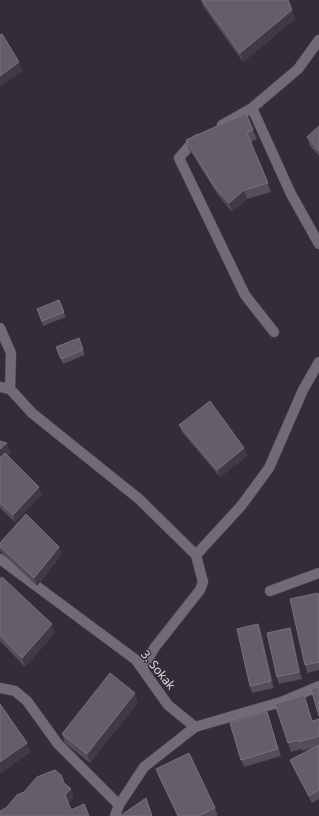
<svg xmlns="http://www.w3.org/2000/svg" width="319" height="816" font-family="'Open Sans',sans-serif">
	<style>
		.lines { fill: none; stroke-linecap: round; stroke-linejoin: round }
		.minor-casing { stroke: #4f4a54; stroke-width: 11 }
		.minor { stroke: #706b77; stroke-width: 10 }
		.wall { fill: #534e59 }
		.shaded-wall { fill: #3f3a45 }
		.building { fill: #635e68; stroke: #77737c }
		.labels { text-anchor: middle; stroke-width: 3; stroke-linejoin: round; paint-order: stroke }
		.street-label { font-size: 12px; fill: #e5e2e9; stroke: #322d37 }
	</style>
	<rect width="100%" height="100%" fill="#322d37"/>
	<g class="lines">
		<g class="minor-casing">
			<path id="minor" d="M252,108L291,194L319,244
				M222,125L252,108L298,69L319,40
				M198,139L191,144L179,158L245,295L274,332
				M0,328L11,353L10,389
				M0,387L10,389L32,413L139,499L196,555L203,582L200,590L155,647L142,669
				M196,555L241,506L269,468L303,390L319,362
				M0,559L136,660L168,705L195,727L144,767L119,805L115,816
				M270,591L319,573
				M0,688L15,691L27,701L58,744L119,805
				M195,727L281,702L319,686"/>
		</g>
		<use href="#minor" class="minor"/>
	</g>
	<path class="wall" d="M201,0H288L295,19L243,62L203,6Z
		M319,126V156L310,146L307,137Z
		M253,130L257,139L251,142L271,192L247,199L232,212L218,195L189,149L186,140Z
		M59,300L66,317L43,326L37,309Z
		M79,338L85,355L63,364L56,347Z
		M179,425L244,448L247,456L220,477L182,432Z
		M0,441L11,452L7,456L42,494L15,522L0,508Z
		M0,543L62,554L37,586L1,552L0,549Z
		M0,579L55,633L25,667L0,641Z
		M318,593L319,596V670L307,673L305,665Z
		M258,624L261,631L274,688L252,693L250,686Z
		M292,635L302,679L279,684L277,677Z
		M138,702L90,763L65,743L62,734Z
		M307,704L312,721L319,719V799L312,803L293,767L290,760L313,748L302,751L301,749L291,752L288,743Z
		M267,712L281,756L244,767L241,760Z
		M156,769L215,808L218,815L215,816H178L159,777Z"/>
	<path class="shaded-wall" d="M292,10L295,19L243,62L240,53Z
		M19,62L23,71L0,87V76Z
		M244,190L247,199L232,212L229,203Z
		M7,443L11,452L0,461V449Z
		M244,448L247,456L220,477L217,470Z
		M39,487L42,494L15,522L13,515Z
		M59,547L62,554L37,586L34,578Z
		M52,624L55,633L25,667L22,658Z
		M258,624L261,631L274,688L271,681Z
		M290,628L292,635L302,679L299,672Z
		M135,693L138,702L90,763L87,754Z
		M27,743L31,752L0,774V762Z
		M71,789L74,798L68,804L65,795Z"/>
	<path class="building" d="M202,0H288L292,10L240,53Z
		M2,34L19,62L0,76V35Z
		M246,113L253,130L247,133L268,183L244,190L229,203L214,186L186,140Z
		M319,126V151L307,137Z
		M59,300L64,312L42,321L37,309Z
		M79,338L83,350L61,359L56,347Z
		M210,401L244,448L217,470L179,425Z
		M0,441L7,443L0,449Z
		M5,453L39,487L13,515L0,503V458Z
		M26,514L59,547L34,578L0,546V543Z
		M2,577L52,624L22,658L0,635V579Z
		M318,593L319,598V662L305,665L290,599Z
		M258,624L271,681L250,686L237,629Z
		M290,628L299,672L277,677L267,633Z
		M110,673L135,693L87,754L62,734Z
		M319,687V716L311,689Z
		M304,695L312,721L319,719V736L298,742V740L288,743L275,704Z
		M0,704L27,743L0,762Z
		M267,712L278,749L241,760L230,723Z
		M319,745V790L309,796L290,760Z
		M189,753L215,808L198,816H178L156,769Z
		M55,770L61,775L64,783L71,789L65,795L71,810L84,804L89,816H0V811L6,808L17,795L24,792L37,777Z
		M146,798L152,816H120Z"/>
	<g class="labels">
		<g class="street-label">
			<text transform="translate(158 670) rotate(51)" y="4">3. Sokak</text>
		</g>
	</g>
</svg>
